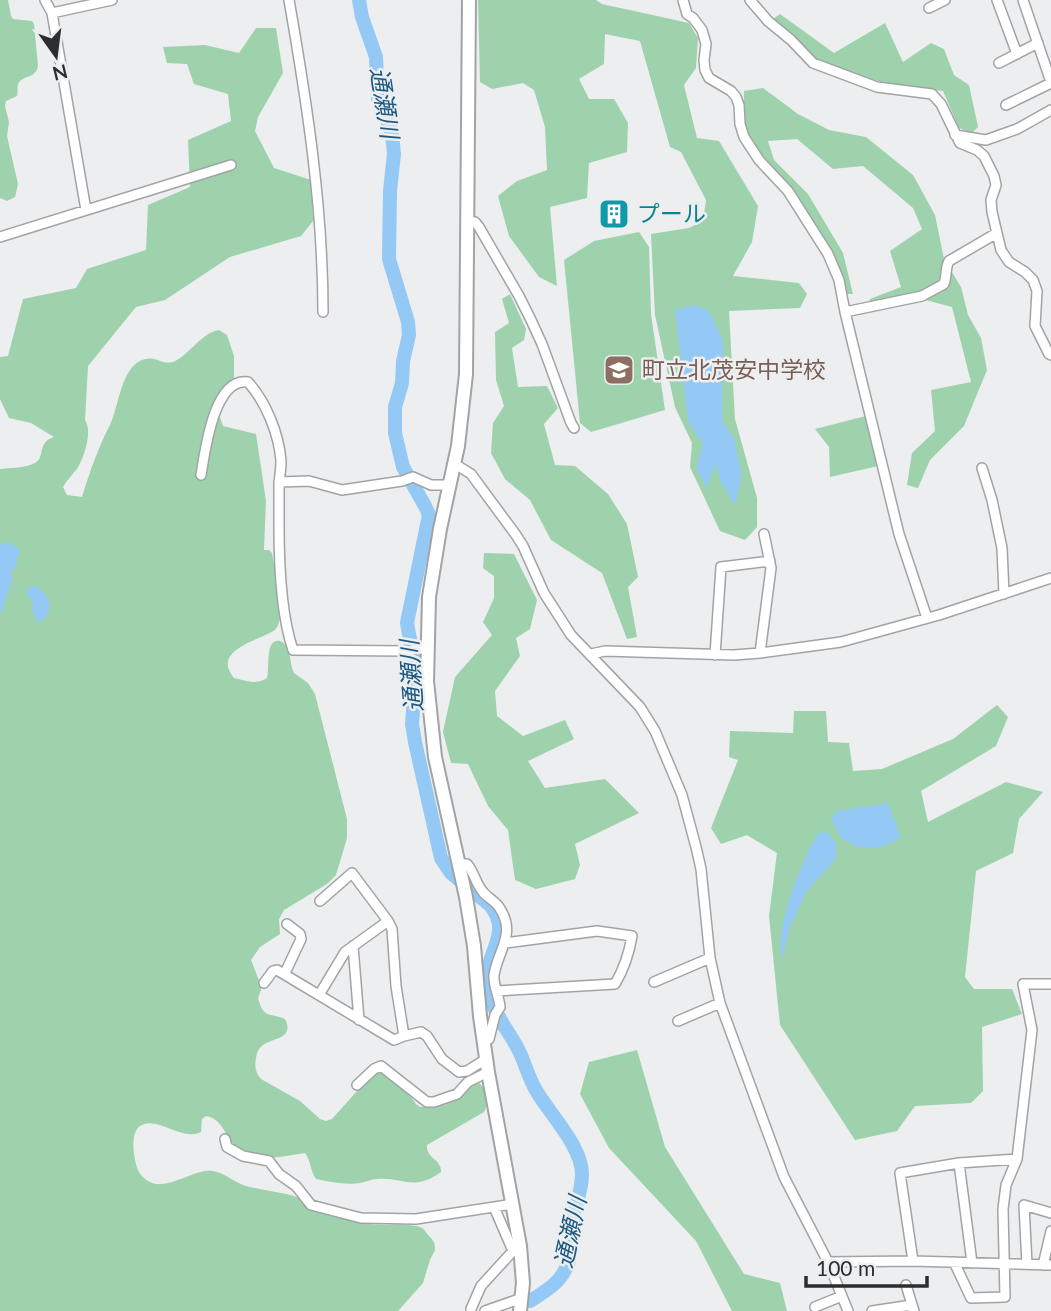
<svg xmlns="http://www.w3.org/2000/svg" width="1051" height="1311" font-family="Lato,'Noto Sans JP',sans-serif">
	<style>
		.green { fill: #9ed2ac }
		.water { fill: #93c9f4 }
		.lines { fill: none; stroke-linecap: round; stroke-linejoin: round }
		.river { stroke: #93c9f4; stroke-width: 14 }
		.street-casing { stroke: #a1a3a5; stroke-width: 12 }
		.secondary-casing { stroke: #a1a3a5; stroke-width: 16 }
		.street { stroke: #fff; stroke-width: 9 }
		.secondary { stroke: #fff; stroke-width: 12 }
		.labels { text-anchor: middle; stroke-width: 5; stroke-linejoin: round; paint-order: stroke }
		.culture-label { font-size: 23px; fill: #0d838f; stroke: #eceef0; text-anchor: start }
		.education-label { font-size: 23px; fill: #785e54; stroke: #eceef0; text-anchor: start }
		.water-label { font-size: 24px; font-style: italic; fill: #1d5982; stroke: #eceef0 }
	</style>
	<rect width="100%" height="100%" fill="#eceef0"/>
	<path class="green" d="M0,0H8L11,16L13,19L32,21L34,24L38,66C35,80 23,74 18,84C17,88 18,92 17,96L6,101L5,106L9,122L7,136L18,184L15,197L7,201L0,198Z
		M478,0H596L602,4L689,23L698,38L696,68L684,85L697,138L719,141L758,206L752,242L733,276L799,283L807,294L800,308L729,311L735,419L757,498V527L745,540L720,531L690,467L692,443L675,407L655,315L651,234L689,228L703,221L706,200L681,152L670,147L640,41L605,34L604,64L579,79L589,99H614L628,123L627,152L589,163L587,198L550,207L557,286L539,277L509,236L498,196L517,181L547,170L545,127L534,90L523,83L492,89L480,82Z
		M780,14L834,53L885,23L903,62L931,43L944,49L954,75L969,85L978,127L972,133L959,128L943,91L887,84L813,59L773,19Z
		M256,28H276L283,73L258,117L255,131L274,168L311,180L313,221L301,236L230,257L165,300L136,307L88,366L85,420C93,432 84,457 77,469C72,475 67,480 63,487L67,495L82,497C88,477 95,457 104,437C107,430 111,424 113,417C119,401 123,369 140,361C158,352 163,371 180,358C192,350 204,332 219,330L227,335L234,356V381C221,390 212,396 219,415C220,418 222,422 223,426L256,434L266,501L264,550H269L272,553C275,572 288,615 275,630C258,641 211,650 234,678C246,681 256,685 267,678C270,669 265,644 276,641C281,640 283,642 286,646C291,654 290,665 294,673L308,683L315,694L347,819V838L336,875L327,884L284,910L279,919L280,934L260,947L251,960L261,986V990L258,998C264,1020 269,1012 285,1019C296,1041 268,1037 260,1048C257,1051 257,1054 256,1058C254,1067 256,1073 261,1079L300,1101L320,1119L326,1121L332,1119L375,1071L381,1072L405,1089L416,1104L420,1107L445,1105L472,1084L479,1083C487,1089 489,1104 484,1112L427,1145C426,1159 442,1159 441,1172C414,1192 403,1177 377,1179C371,1179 366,1182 360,1183C346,1185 330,1182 316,1179C310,1170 311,1161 305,1153C284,1156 259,1163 240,1151C225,1141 225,1119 206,1116L202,1119L201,1132C181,1142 158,1115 140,1126C129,1133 134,1163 139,1172C141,1176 146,1180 150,1182C168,1191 193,1169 212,1171C224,1172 235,1183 246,1186C262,1190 278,1192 294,1196C302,1199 310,1204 318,1207C333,1213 349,1218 364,1223C378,1227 413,1222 422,1228C426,1231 426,1233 429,1236C434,1241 435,1243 435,1250L430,1260L423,1283L398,1311H0V469C11,468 25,468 35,463C46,457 36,443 54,437L31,423L9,418L0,399V357L8,356L23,299L76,288L87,269L146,250L148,205L190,187L188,140L231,121L228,94L194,84L187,64L167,63L163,47L205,45L239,53Z
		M763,88L798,114L829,130L866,137L913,175L935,215L944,259L961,287L968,315L981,338L987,370L964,426L930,460L918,488L907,485L912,453L935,431L931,390L971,382L952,307L922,299L868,311L870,299L901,287L890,251L922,229L913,208L863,166L833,169L797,139L768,141L774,160L808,194L843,253L853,294H846L832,251L793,192L757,152L743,127L744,91Z
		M639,232L649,247L651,314L665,410L591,432L580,423L564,260L594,241Z
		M510,294L526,329L524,340L512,348L518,387L547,386L558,408L544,424L555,465L575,466L608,494L627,524L638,577L628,587L637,637L627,639L602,573L551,540L530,500L505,479L491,453L493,423L504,406L496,380L495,332L509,323L502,299Z
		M866,416L878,466L830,477L829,447L815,429Z
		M484,553L514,554L537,600L530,629L516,638L520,656L495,691L497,716L523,736L565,720L574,739L528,761L545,788L605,779L639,813L575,844L580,865L575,879L536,889L515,880L508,830L488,806L468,764L451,763L443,732L455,677L492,635L483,622L494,598V576L483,568Z
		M997,705L1008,717L996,746L921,791L928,822L1006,782L1043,792L1019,819L1013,853L976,871L965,977L974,989H1012L1022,1014L982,1027L983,1091L971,1103L915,1106L897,1131L855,1140L780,1025L769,916L777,853L747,835L721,844L711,828L738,760L729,757L730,731L793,733L794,711H826L828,742L849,743L853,771L882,769L953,739Z
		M637,1050L665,1147L744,1274L780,1283L787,1311H732L696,1241L609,1148L580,1094L589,1062Z"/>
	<path class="water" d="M693,305L708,310L723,340L722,405L723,422L734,438L742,475L735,505L721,482L715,464L707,488L696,468L703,444L688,422L675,310Z
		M8,542L9,544L15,546L20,550L19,557L16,558L17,564L11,573C15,583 6,591 6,601L4,602L3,612L0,610V544Z
		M36,586C50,597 54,604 44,620L36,622V615L32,613L33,603L25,591L31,587Z
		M888,803L901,838L881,847H857L841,838L831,818L837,811Z
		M826,831L837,844L836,859L808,889L790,927L782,959C775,924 801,865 817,834Z"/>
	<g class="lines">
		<path class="river" d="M359,0L362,17L376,57L378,99L392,133L394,154L390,191L389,259L408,322L409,335L403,361L402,383L395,407V433L403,467L425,506L429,515L407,623L416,672L412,724L415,742L441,858L451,873L490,905C511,931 490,948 487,975C486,981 488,990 490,996C495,1017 511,1033 520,1053C526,1066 529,1079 537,1092C550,1114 583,1148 582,1175C582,1193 573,1210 571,1228C571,1235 573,1242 572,1249C567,1278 553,1287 530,1301"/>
		<g class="street-casing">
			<path id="street" d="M45,0L52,13L86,210
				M289,0C307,103 323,207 323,312
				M683,0L687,14L693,18L702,30L706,44L704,60L705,70L709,78L731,91L736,97L739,105L740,124L744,137L759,160L788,191L828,254L839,280L845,312L899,534L927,618
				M750,0L768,21L791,40L813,63L877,87L932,94L941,104L960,143L977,150L984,156L994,176L996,185L991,200L992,212L1001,250L1009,262L1025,272L1033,280L1037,291L1035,326L1049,354L1051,355
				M997,0L1017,54
				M1023,0L1051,82
				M929,8L945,0
				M52,13L112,0
				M999,63L1038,43
				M1006,105L1051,83
				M955,135L986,140L1017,129L1051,110
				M467,220L475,222L479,227L519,296L531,320L542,344L571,423L574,428
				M0,237L231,165
				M845,312L922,296L944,284C947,276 945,268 949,261L997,233
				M455,464L471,474L516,535L523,546L544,593L571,635L640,707L655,731L682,795L696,847L701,869L710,958L720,1003L784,1177L828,1262L848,1311
				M982,468L992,500L1002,548L1004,594
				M201,475C205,451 214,377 248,382C266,402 279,434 281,461C281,468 280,475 279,483C279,497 279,512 279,526C279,564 281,615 293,650L406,651L426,648
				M279,482L309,481L342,490L402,481L413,477L431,485H450
				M760,653L771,568L764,534
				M591,654L605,651L734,655L760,653L841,642L939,615L1051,578
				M715,655L721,567L770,561
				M459,864H467C474,872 476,884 483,892C488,898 495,901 499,907C517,933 498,950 494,975C493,985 499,996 500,1007L495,1015L489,1039L484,1041
				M320,901L352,873L388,921L392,929L396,986L404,1036
				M353,946L359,1020
				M285,973L301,939L300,934L287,924
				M654,982L710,958
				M264,983L273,971L277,970L394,1040L404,1036L421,1032L427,1036L442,1059L459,1072L467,1071L486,1059
				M497,991L615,984C624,969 629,954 632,936L597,931L505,943
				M319,995L345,952L388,921
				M678,1021L720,1003
				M357,1085L374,1069L381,1066L423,1099L427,1102H434L457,1094L468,1082L488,1072
				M225,1139L227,1147L243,1156L269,1161L279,1174L296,1186L311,1205L361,1218L416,1219L513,1204
				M959,1163L972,1263
				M494,1207L513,1251
				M913,1261L900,1173L959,1163L1017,1159
				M828,1262L913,1261L1051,1265
				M954,1262L971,1298L1005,1297L1003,1209L1006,1185L1017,1159L1032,1030L1023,984H1051
				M1027,1264L1024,1205L1051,1213
				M1043,1265L1051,1231
				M906,1285L914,1311
				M815,1307L842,1296
				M471,1309L481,1286L513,1251L520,1246
				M485,1311L522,1298
				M872,1311L912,1305"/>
		</g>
		<g class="secondary-casing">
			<path id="secondary" d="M469,0L466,374L458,446L440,529L429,597L427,681L435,757L466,897L474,946L480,1016L488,1072L520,1246L523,1283L520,1311"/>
		</g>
		<use href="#street" class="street"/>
		<use href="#secondary" class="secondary"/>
	</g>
	<defs>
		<g id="building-square" transform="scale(1.575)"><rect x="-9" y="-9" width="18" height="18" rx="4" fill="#0f9aa8" stroke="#eceef0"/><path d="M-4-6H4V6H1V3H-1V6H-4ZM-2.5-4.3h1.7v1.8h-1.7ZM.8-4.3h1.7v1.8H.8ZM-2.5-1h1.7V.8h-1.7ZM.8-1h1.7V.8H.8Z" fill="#fff"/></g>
		<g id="school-square" transform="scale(1.575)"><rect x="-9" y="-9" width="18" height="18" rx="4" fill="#8d6e63" stroke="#eceef0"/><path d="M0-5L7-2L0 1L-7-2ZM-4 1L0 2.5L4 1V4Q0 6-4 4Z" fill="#fff"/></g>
	</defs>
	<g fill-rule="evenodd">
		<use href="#building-square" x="614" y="214"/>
		<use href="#school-square" x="619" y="370"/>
	</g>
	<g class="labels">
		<g class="culture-label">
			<text x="637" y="222">プール</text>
		</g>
		<g class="education-label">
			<text x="642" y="378">町立北茂安中学校</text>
		</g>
		<g class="water-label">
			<text transform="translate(384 103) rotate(81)" y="8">通瀬川</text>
			<text transform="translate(412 676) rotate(-94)" y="8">通瀬川</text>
			<text transform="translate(571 1232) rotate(-78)" y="8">通瀬川</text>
		</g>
	</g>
	<g transform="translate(56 56) rotate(166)" stroke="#eceef0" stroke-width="5" paint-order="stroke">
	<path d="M0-5L12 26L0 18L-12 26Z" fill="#2c2d2e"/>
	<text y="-10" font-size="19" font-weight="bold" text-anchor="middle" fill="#2c2d2e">N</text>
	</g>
	<path d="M806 1276v10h121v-10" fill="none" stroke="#2c2d2e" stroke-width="3.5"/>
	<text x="816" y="1276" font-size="21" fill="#2c2d2e" stroke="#eceef0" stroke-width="5" paint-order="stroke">100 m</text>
</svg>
